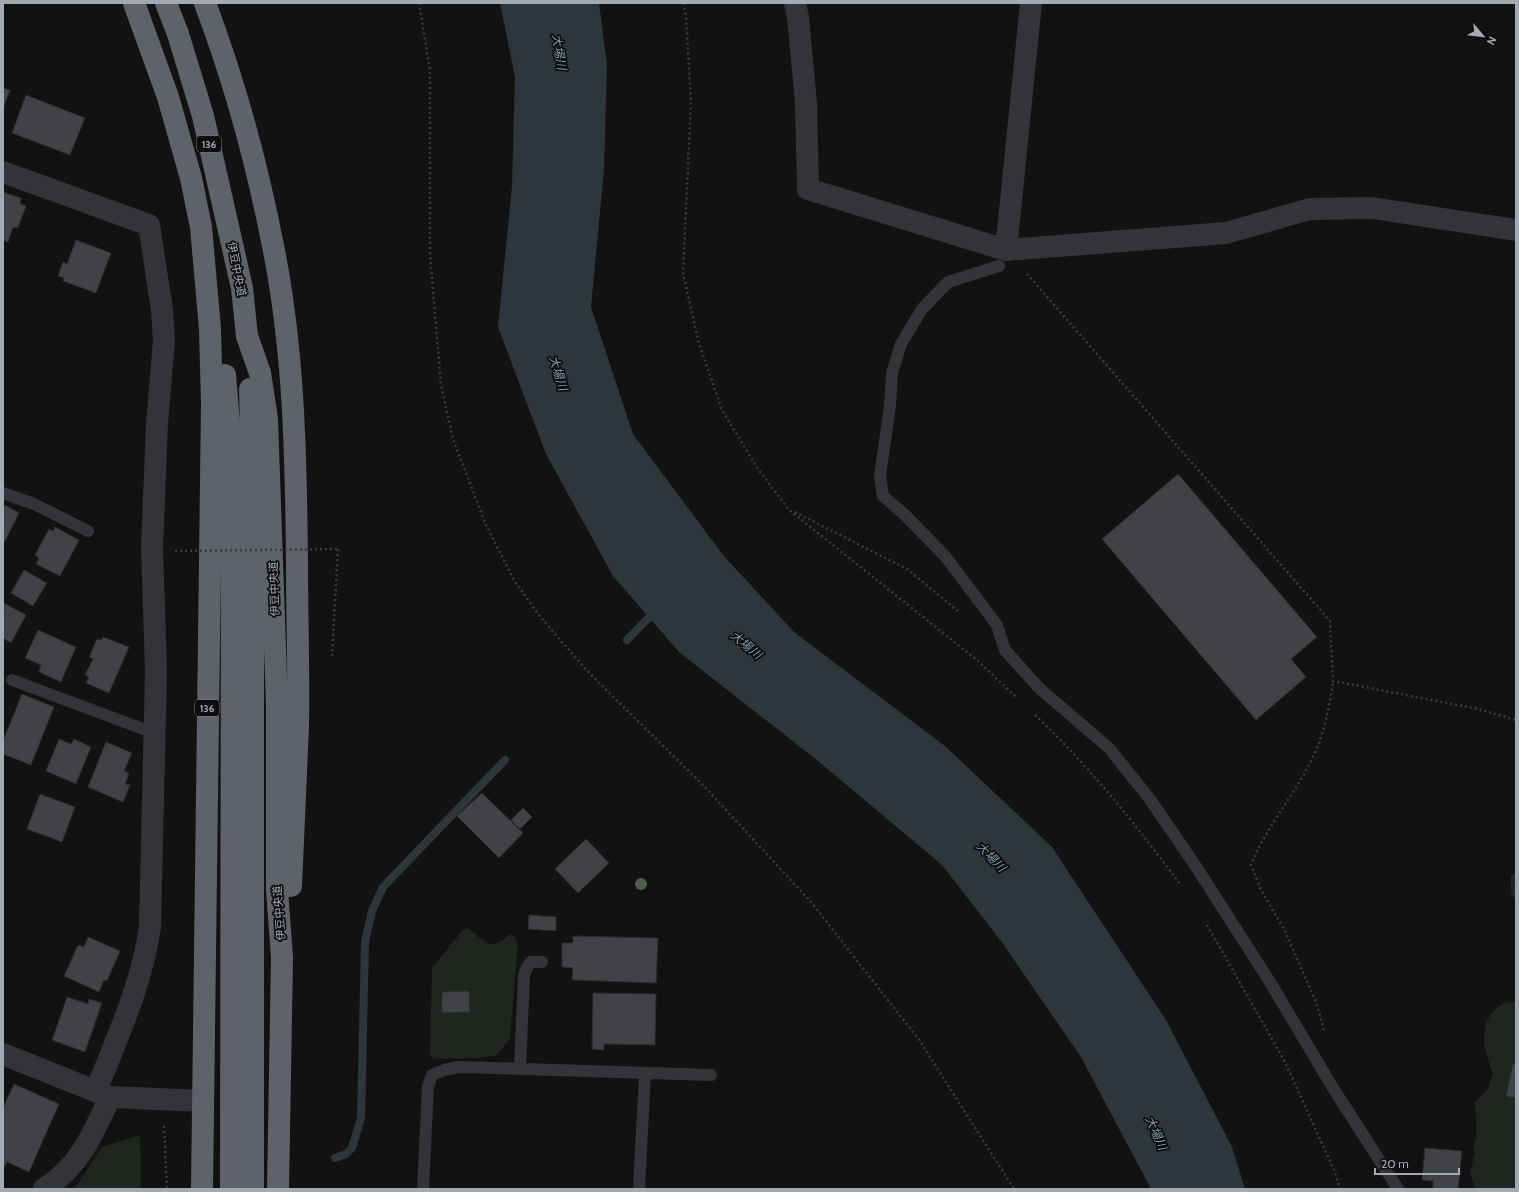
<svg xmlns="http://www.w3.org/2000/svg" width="1519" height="1192" font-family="Cabin,'Noto Sans JP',sans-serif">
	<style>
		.green { fill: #1e261e }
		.water { fill: #2c363b }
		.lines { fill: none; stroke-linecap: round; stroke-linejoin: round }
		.stream { stroke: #2c363b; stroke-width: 8 }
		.building { fill: #414246; stroke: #2c2c2f }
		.path { stroke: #393b3f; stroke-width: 2.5; stroke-dasharray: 2 3; stroke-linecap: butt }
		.lane { stroke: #333438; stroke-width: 12 }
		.street { stroke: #333438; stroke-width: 22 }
		.highway { stroke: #5f6369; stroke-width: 22 }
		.path-bridge { stroke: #393b3f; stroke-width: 2.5; stroke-dasharray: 2 3; stroke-linecap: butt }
		.tree { fill: #4d5e4c }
		.labels { text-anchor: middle; stroke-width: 3.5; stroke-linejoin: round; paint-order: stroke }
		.shield { fill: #0d0d0e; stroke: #777b82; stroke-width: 1 }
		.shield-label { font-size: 10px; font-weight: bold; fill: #a4aab3 }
		.street-label { font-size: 11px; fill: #a4aab3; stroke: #0d0d0e }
		.water-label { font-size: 12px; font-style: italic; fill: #7c9bad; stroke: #0d0d0e }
	</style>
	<rect width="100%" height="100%" fill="#121213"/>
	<path class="green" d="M1516,874V901L1511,894V875Z
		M468,928C486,942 491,953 510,934L514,936L518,943L510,1038L497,1055L479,1058L434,1059L430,1055L432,968L463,930Z
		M1507,1002L1516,1003V1189H1475L1470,1173L1475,1153L1473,1146L1477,1135L1475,1102L1487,1090L1493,1074C1483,1048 1475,1016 1507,1002Z
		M140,1135L141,1189H70L77,1185L102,1147Z"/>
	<path class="water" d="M500,3H599L607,65L604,170L591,307L633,434L723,555L794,632L945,746L1052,847L1166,1020L1232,1147L1245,1189H1151L1081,1057L1001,941L942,865L818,761L679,652L613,576L546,454L498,327L512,186L515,77Z"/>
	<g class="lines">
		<path class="stream" d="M627,640L656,610
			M335,1158L346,1154L352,1148L361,1118L365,942L372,911L383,887L505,760"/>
	</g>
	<path class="building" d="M3,88L10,90L3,109Z
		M26,95L85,118L70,155L12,133Z
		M3,192L21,198L20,204L26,206L18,228L13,227L8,242L3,240Z
		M76,240L111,253L96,293L63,281L64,278L58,276L63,262L67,264Z
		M1178,474L1317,637L1291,659L1306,677L1256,720L1102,539Z
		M5,505L19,513L5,541L3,540V510Z
		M55,527L79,540L60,576L36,564L39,558L35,555L49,529L53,531Z
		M24,570L47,583L33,606L11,593Z
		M4,603L26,615L11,643L3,638Z
		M38,630L76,647L61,682L39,672L41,665L25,658Z
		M103,637L129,647L109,693L86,683L89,677L85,675L93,659L89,657L97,639L101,640Z
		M22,694L54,707L31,765L3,754V741Z
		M59,739L71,744L74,739L91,747L76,784L46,771Z
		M106,742L132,753L124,771L129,773L125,784L130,785L123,802L88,787Z
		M482,793L523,833L499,858L457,816Z
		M40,794L75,807L62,842L27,829Z
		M523,808L532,817L520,829L511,820Z
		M586,839L609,863L578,893L555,869Z
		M529,915L556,917V931L528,929Z
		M573,936L658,938L656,983L572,980L573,968L562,967V943H573Z
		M88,937L120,951L107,981L104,980L99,992L64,976L78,945L84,947Z
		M469,991L470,1012L442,1013V992Z
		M593,993L656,994L655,1045L604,1044V1050L592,1049Z
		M67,997L88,1004L89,999L102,1003L85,1052L52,1040Z
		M1513,1064L1516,1065V1098L1506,1096Z
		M14,1084L59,1104L29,1172L7,1162L3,1169V1108Z
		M1425,1148L1462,1151L1458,1189H1433V1181L1422,1180Z"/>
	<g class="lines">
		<path class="path" d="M419,3L430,70V255L441,385L453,439L486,525L514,580L538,614L561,641L593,677L702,784L811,902L920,1041L1014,1189
			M683,3L686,16L691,101L683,273L698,340L722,410L758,469L789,510L977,660L1017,698
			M1027,274L1330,621L1333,681L1478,709L1516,720
			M795,512L907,569L959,612
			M332,656L338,549
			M1035,715C1089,766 1136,825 1180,884
			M1207,925L1284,1060L1334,1170L1340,1189
			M1324,1030L1316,1002L1285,931L1261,890L1251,865C1266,827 1293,797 1311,761C1324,735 1329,709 1333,681
			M164,1126L167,1189"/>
		<path class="lane" d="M999,266L948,282L922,309L901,344L892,373L890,406L880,476L883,496L905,515L945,556L997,625L1005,650L1039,688L1109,748L1149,798L1195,865L1270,982L1333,1088L1398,1189
			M3,493L34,504L88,531
			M12,680L154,733
			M520,1069L524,976L527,967L531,962H542
			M423,1189L428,1086L432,1075L444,1070L459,1067L711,1075
			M639,1189L645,1073"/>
		<path class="street" d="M795,3L798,17L806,103L808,189L1006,250L1226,233L1310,209L1372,208L1516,230
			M3,172L149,225L162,310L164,341L157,424L152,547L156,671L150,927C142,984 117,1038 96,1091
			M1006,250L1031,3
			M3,1054L110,1097L203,1101
			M44,1189C81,1165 92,1135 110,1097"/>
		<path class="highway" d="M134,3L168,97L191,178L201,227L210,329L212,404L202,1189
			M166,3L178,34L203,116L242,288L247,336L260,373L267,419L277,705V890L282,957L278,1189
			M205,3C234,80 256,160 272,241C294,346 296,455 297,563C297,617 299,671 298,725C296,779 293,833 291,886
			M225,375L231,447L232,520L231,1189
			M250,389L253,501V1189"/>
		<path class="path-bridge" d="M175,551L338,549"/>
	</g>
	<circle class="tree" cx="641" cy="884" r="6"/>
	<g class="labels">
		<g class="shield">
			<rect x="197" y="136" width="24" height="16" rx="3"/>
			<rect x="195" y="700" width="24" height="16" rx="3"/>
		</g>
		<g class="shield-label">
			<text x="209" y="148">136</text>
			<text x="207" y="712">136</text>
		</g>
		<g class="street-label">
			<text transform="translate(237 269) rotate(79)" y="4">伊豆中央道</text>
			<text transform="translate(274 589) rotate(-92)" y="4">伊豆中央道</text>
			<text transform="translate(279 913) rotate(-94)" y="4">伊豆中央道</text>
		</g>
		<g class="water-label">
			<text transform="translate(559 52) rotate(81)" y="4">大場川</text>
			<text transform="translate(558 373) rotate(73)" y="4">大場川</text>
			<text transform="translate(746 645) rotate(39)" y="4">大場川</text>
			<text transform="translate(991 857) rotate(46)" y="4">大場川</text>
			<text transform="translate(1156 1133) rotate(66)" y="4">大場川</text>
		</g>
	</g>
	<rect width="1519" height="1192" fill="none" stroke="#a4aab3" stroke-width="8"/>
	<g transform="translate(1483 36) rotate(118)" stroke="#0d0d0e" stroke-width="3" paint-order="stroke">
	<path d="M0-3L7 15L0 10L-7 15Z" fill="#a4aab3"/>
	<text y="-6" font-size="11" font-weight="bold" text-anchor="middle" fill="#a4aab3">N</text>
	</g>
	<path d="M1375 1168v6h84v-6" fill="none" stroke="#a4aab3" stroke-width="2"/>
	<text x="1381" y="1168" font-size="12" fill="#a4aab3" stroke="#0d0d0e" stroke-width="3" paint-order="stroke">20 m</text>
</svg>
